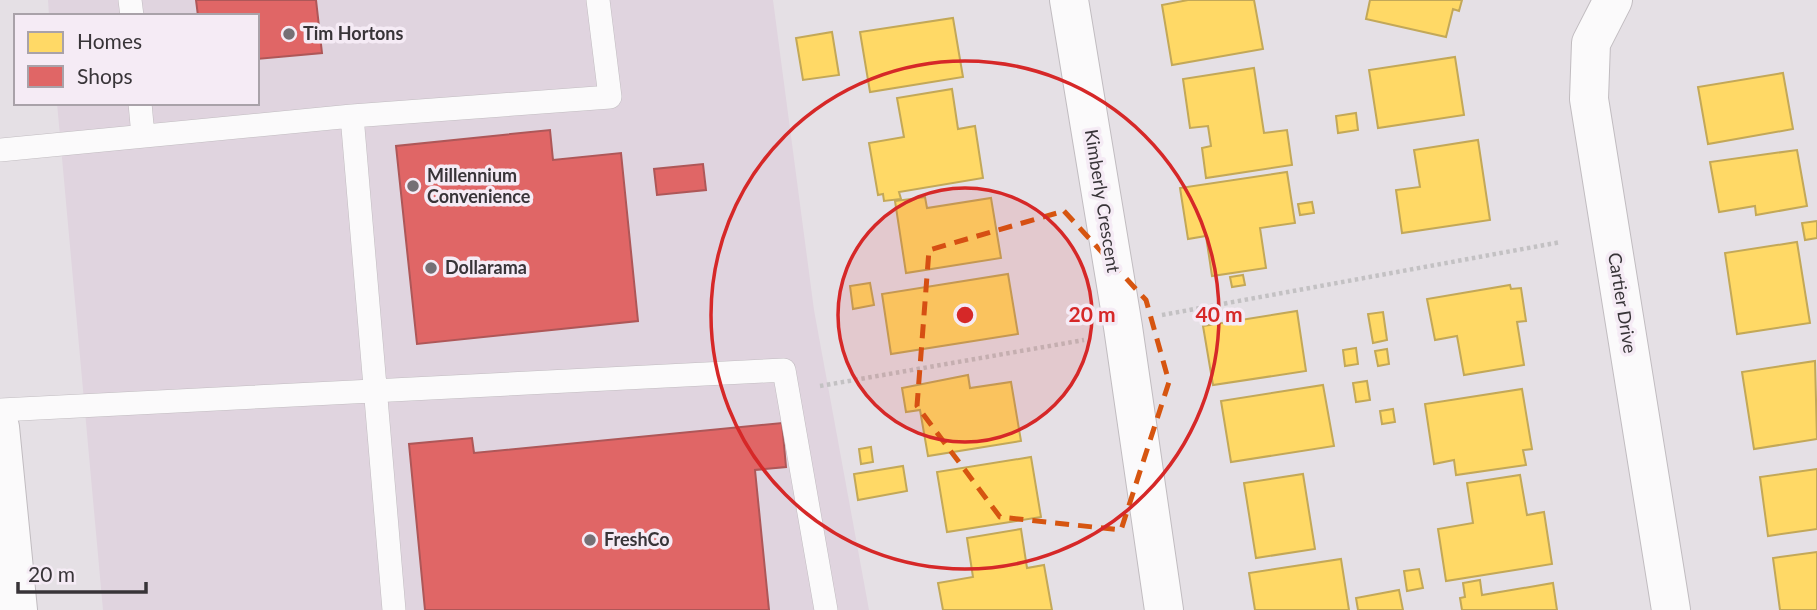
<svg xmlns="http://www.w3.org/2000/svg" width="1817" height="610" font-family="Lato,sans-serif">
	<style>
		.built { fill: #e0d4df }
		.homes { fill: #ffd966; stroke: #c3a858; stroke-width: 2 }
		.shops { fill: #e06666; stroke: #ae5758; stroke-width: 2 }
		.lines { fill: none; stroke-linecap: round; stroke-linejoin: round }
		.service-casing { stroke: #c1bcc0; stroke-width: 24 }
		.minor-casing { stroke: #c1bcc0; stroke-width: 40 }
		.secondary-casing { stroke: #c1bcc0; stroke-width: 40 }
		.path { stroke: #c3c1c3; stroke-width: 4.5; stroke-dasharray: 3.5 3.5; stroke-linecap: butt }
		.service { stroke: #fbfafb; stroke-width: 23 }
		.minor { stroke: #fbfafb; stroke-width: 38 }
		.secondary { stroke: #fbfafb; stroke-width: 38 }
		.marked { fill: none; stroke: #d65510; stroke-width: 5; stroke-dasharray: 14 9; stroke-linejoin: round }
		.ring { fill: none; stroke: #d62828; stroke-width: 3.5 }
		.poi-dot { fill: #757075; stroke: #f5ebf5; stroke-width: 2.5 }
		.labels { text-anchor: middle; stroke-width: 7; stroke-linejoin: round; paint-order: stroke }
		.poi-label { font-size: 18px; font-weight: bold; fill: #383438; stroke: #f5ebf5; text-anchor: start }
		.street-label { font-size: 18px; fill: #383438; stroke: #f5ebf5 }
		.centre { fill: #d62828; stroke: #f5ebf5; stroke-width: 3.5 }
		.ring-label { font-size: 21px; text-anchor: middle; font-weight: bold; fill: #d62828; stroke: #f5ebf5; stroke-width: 7; stroke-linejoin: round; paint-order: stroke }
	</style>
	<rect width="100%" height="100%" fill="#e5e0e5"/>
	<path class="built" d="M48,0H773L814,310L869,610H103L57,103H257V16H49Z"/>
	<path class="homes" d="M1188,0H1254L1263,49L1172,65L1162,5Z
		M1370,0H1462L1459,11L1453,9L1446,37L1366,19Z
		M953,18L963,77L870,92L860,32Z
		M832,32L839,75L803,80L796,38Z
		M1455,57L1464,115L1378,128L1369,70Z
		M1254,68L1264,133L1287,130L1292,165L1206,178L1202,148L1211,146L1208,126L1190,128L1183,79Z
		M1783,73L1793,129L1708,144L1698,87Z
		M952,89L958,129L975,126L983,178L899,192L901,199L884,201L883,194L878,195L869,143L904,137L897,98Z
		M1356,113L1358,130L1338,133L1336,116Z
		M1478,140L1490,220L1402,233L1396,190L1420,187L1414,150Z
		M1797,150L1807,206L1756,215L1755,206L1719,212L1710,162Z
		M1287,172L1295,223L1260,228L1266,268L1212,276L1206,236L1188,239L1180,188Z
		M925,197L927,208L991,198L1001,258L906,273L895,201Z
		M1312,202L1314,213L1300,215L1298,204Z
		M1817,221V238L1805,240L1802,223Z
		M1797,242L1810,323L1737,334L1725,253Z
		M1008,274L1018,334L891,354L882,294Z
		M1243,275L1245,285L1232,287L1230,277Z
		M870,283L874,305L853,309L850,286Z
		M1510,285L1511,289L1521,288L1526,321L1517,322L1524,365L1464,375L1457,336L1435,340L1427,299Z
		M1297,311L1306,371L1213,385L1203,326Z
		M1383,312L1387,340L1373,343L1368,314Z
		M1356,348L1358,364L1345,366L1343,350Z
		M1387,349L1389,364L1378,366L1375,351Z
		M1815,361L1817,439L1754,449L1742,372Z
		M968,375L970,388L1011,382L1021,441L928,456L920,410L906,412L902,388Z
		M1367,381L1370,400L1356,402L1353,383Z
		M1323,385L1334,446L1231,462L1221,401Z
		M1522,389L1532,449L1523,450L1526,465L1456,475L1454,460L1434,464L1425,404Z
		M1393,409L1395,422L1382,424L1380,411Z
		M871,447L873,462L861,464L859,449Z
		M1031,457L1041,517L947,532L937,472Z
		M903,466L907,491L858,500L854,474Z
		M1817,469V529L1768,536L1760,477Z
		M1303,474L1315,549L1256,558L1244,483Z
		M1520,475L1527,515L1544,512L1552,564L1446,581L1438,529L1473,523L1467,483Z
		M1021,529L1027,568L1044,565L1052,610H943L938,583L973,577L967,538Z
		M1817,552V610H1780L1773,558Z
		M1341,559L1349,610H1255L1249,573Z
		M1419,569L1423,588L1407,591L1404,571Z
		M1480,580L1482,595L1553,583L1557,610H1462L1460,598L1465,597L1463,583Z
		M1399,590L1403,610H1358L1356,598Z"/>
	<path class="shops" d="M196,0H316L322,53L257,59V16H198Z
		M550,130L553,160L621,153L638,321L417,344L396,146Z
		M703,164L706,190L657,195L654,169Z
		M782,423L786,467L755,470L769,610H425L409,444L472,438L474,453Z"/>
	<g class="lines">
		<g class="service-casing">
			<path id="service" d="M130,0L132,16
				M140,103L143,136
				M352,116L394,610
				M0,150L352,116L610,97L598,0
				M0,410L784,370L826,610"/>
		</g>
		<g class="minor-casing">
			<path id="minor" d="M1069,0L1123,327L1164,610
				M1613,0L1591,43L1589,99L1671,610"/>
		</g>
		<g class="secondary-casing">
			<path id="secondary" d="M0,427L18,610"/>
		</g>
		<path class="path" d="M1162,315L1561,242
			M820,386L1084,340"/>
		<use href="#service" class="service"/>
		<use href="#minor" class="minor"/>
		<use href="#secondary" class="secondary"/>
	</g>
	<path class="marked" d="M1064,211L1146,300L1169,382L1121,530L1000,517L917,406L929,250Z"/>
	<circle cx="965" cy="315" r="127" fill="#d62828" fill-opacity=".12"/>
	<g class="ring">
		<circle cx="965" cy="315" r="127"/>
		<circle cx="965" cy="315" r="254"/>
	</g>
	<g class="poi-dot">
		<circle cx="289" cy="34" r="7"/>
		<circle cx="413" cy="186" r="7"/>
		<circle cx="431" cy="268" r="7"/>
		<circle cx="590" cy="540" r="7"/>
	</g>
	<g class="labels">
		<g class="poi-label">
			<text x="303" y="40">Tim Hortons</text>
			<text x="427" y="182">Millennium<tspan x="427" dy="21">Convenience</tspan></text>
			<text x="445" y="274">Dollarama</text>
			<text x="604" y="546">FreshCo</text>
		</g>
		<g class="street-label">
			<text transform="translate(1102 201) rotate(81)" y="6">Kimberly Crescent</text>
			<text transform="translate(1622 303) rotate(81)" y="6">Cartier Drive</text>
		</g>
	</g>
	<circle cx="965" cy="315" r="10" class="centre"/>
	<g class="ring-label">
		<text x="1092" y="322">20 m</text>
		<text x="1219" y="322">40 m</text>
	</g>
	<rect x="14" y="14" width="245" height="91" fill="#f5ebf5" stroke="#a9a2a9" stroke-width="2"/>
	<rect x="28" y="32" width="35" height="21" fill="#ffd966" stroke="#a9a2a9" stroke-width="2"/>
	<text x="77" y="49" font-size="21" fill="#383438">Homes</text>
	<rect x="28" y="66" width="35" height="21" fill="#e06666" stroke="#a9a2a9" stroke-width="2"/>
	<text x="77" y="84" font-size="21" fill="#383438">Shops</text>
	<path d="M18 582v10h128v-10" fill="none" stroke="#383438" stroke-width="3.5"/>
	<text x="28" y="582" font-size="21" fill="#383438" stroke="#f5ebf5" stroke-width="5" paint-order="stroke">20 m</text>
</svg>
